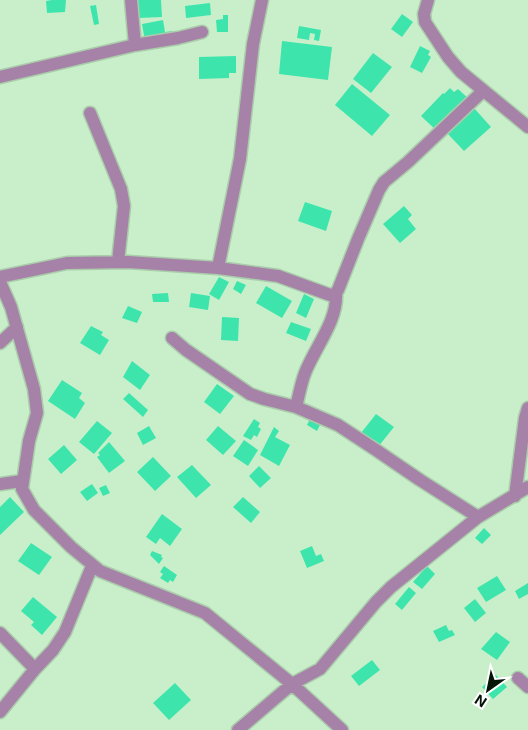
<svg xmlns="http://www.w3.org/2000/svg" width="528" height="730" font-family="Inter,sans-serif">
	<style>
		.building { fill: #3de5ad }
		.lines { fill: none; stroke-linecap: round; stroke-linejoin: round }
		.minor-casing { stroke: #aaccab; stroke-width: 15 }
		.minor { stroke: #a782a8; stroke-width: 12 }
	</style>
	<rect width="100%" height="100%" fill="#c9efca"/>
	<path class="building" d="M52,0H66L65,12L47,13L46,1Z
		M137,0H161L162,17L139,18Z
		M210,3L211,15L186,18L185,6Z
		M96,5L99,24L94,25L90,6Z
		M402,14L413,22L402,37L391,29Z
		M223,15H228V32H217L216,20L223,19Z
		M163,20L165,32L172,31L173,37L145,42L142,24Z
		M299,26L321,30L319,41L314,40L315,34L310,33L309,40L297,38Z
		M282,41L332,47L328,80L279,74Z
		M420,46L430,51L428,55L431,57L422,73L410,67Z
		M373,53L392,67L371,93L353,79Z
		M236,56V73H229V78L199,79V57Z
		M352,84L390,115L372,136L335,105Z
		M450,88L454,92L458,89L469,99L438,132L421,116L443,93L444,94Z
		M474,108L491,127L464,151L447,133Z
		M305,202L332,211L326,231L298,221Z
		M404,206L412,215L408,219L416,229L400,243L383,224Z
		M219,277L229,282L219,300L209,294Z
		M237,281L246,285L241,294L233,289Z
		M266,286L292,301L282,318L256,303Z
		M168,293L169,302H153L152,294Z
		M191,293L210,296L208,310L189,307Z
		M304,294L314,299L306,318L296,313Z
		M128,306L142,312L137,323L122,318Z
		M222,317L239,318L238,341L221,340Z
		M291,322L311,329L306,341L286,333Z
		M91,326L103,332L101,335L109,340L100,355L80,343Z
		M132,361L150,375L140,390L123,377Z
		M62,380L82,393L79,398L85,403L75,419L48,401Z
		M217,384L234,396L220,414L204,402Z
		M129,393L148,410L143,417L123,399Z
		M376,414L394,427L378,447L361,433Z
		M311,417L321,423L317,431L307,425Z
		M254,419L260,423L258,427L261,429L257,437L254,435L251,440L243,436Z
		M97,421L112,433L94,454L79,442Z
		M149,426L156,438L143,445L137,433Z
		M218,426L236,441L223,455L206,440Z
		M274,427L279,431L275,437L290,445L279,466L260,455Z
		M244,440L258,450L248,466L233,456Z
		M109,442L125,461L109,473L97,457L100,455L98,453Z
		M64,445L77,460L61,474L48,459Z
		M153,457L171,476L155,491L137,472Z
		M192,465L211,485L196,498L177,477Z
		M259,466L271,478L260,488L249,476Z
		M92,484L98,493L87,501L80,492Z
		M106,485L110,493L103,496L99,488Z
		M10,497L24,512L0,535V507Z
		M243,497L260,512L251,523L233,507Z
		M162,514L182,529L170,546L160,538L156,544L146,537Z
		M484,528L491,535L482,544L475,538Z
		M31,543L52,557L39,575L18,561Z
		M312,546L316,556L321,554L324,561L307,568L300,551Z
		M152,551L162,555L161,557L163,558L159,564L150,555Z
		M164,566L177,575L173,582L170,580L168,583L160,578L163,574L160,572Z
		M427,566L435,574L422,589L413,582Z
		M497,576L506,590L486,602L477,588Z
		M528,583V594L519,599L515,591Z
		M409,587L416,593L402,610L395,604Z
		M33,597L57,617L42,635L31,625L34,622L21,611Z
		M475,599L486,613L475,622L464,608Z
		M446,625L449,631L452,630L455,635L439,642L433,631Z
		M496,632L510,642L497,660L481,649Z
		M372,660L380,670L359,686L351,676Z
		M496,675L507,687L493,699L482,687Z
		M175,683L191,700L169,720L153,703Z"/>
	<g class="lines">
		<g class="minor-casing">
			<path id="minor" d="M131,0L135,45
				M428,0L424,14L425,22L448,57L461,72L528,127
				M0,77L135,45L178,38L202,32
				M90,113L121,189L124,206L118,262
				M218,268L240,159L253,44L262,0
				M0,277L67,263L128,262L218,268L278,276L333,296L338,290L358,239L379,190L384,182L408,162L483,91
				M0,282L11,307L34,389L37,413L29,441L22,489L34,510L71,547L100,571L205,613L292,684L342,730
				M172,338L186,350L250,394L264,399L296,407L338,425L376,450L420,480L478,517
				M0,343L17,327
				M296,407C299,395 301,383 305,373C315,347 338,321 336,293
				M0,484L22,481
				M515,496L525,418L528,408
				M0,633L35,669
				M518,678L528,687
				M0,712L35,669L53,650L65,632L92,566
				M238,730L292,684L320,669L376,602L391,587L478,517L528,487"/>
		</g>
		<use href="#minor" class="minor"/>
	</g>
	<g transform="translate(488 690) rotate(213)" stroke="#ffffff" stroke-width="4" paint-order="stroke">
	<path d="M0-4L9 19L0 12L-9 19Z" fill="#061307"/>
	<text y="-8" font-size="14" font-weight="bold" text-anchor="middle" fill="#061307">N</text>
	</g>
</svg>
